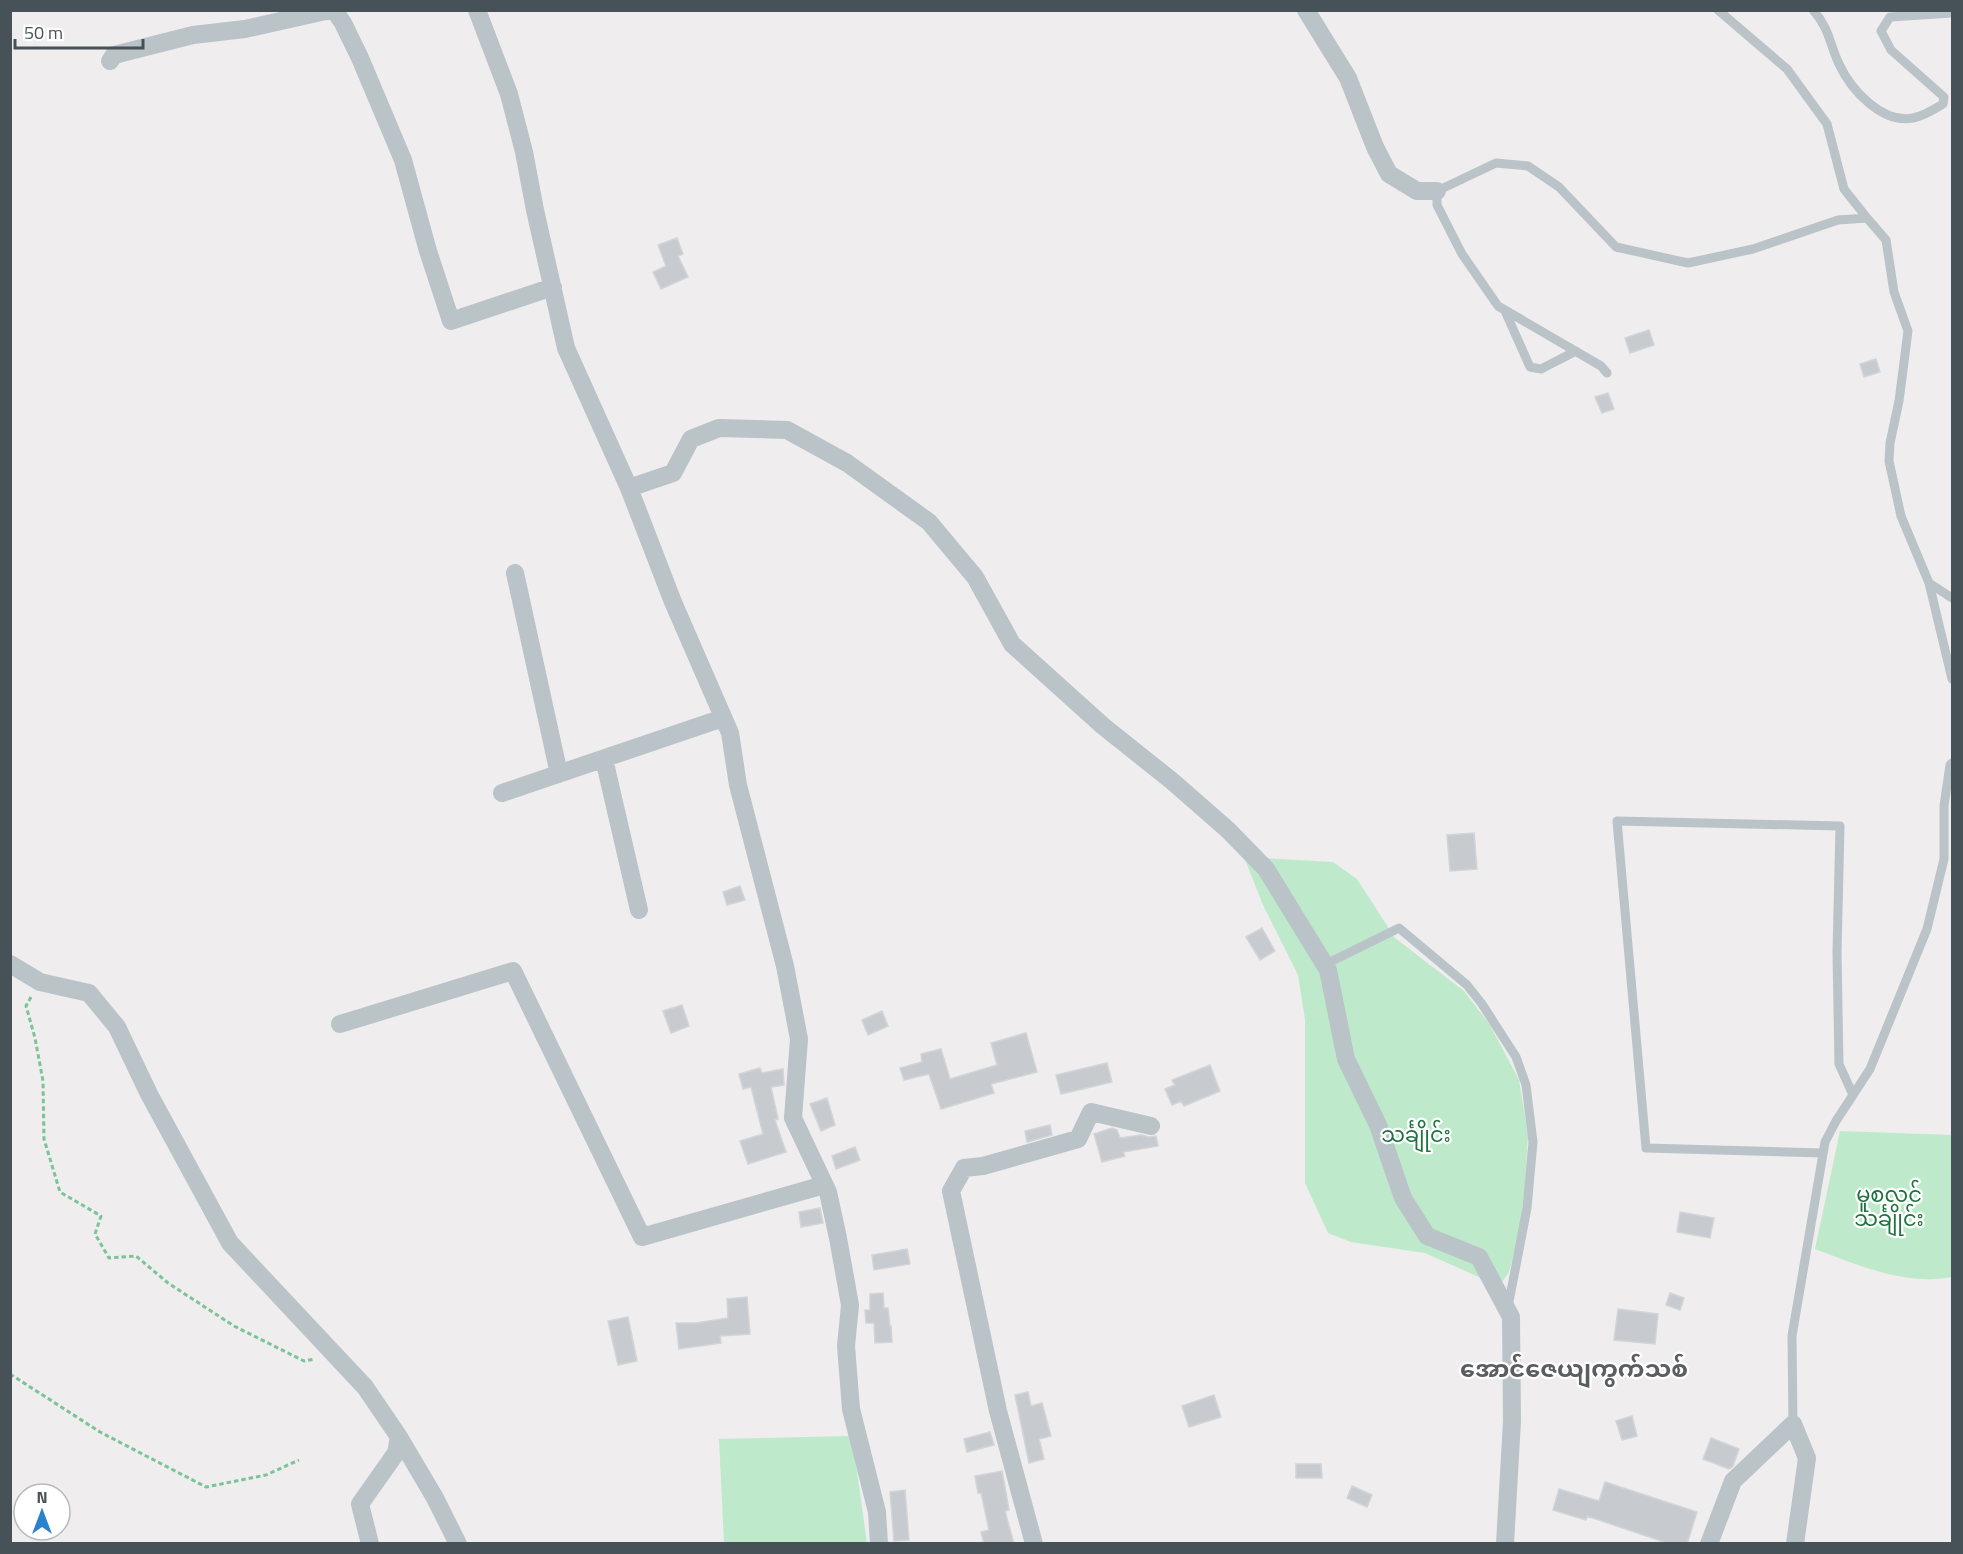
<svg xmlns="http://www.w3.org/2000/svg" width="1963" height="1554" font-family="'Titillium Web','Noto Sans Myanmar',sans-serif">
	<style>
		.green { fill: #beeacb }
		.building { fill: #c7cacf; stroke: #d1d4d8; stroke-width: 1.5 }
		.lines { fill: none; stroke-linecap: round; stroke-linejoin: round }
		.path { stroke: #7ac498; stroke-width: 3; stroke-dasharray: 4.5 3; stroke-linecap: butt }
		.service { stroke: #b9c3c8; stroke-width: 9 }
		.minor { stroke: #b9c3c8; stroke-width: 18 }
		.labels { text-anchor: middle; stroke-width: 4.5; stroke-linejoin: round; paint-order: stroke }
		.park-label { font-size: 21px; fill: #1f7240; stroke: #fff }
		.quarter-label { font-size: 24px; font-weight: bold; fill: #5a5e61; stroke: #fff }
	</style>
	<rect width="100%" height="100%" fill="#efeded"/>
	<path class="green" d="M1244,857L1333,862L1357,879L1395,938L1464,991L1490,1025L1519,1080L1528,1135L1525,1184L1520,1231L1509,1272L1499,1286L1425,1253L1351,1242L1328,1233L1305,1183V1019L1298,975L1263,905Z
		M1840,1131L1952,1135V1277C1905,1286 1858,1265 1815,1249Z
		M852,1436L867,1543H724L719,1439Z"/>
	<path class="building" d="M677,238L683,254L678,256L688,277L661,289L653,272L666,266L658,245Z
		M1649,330L1654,345L1630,353L1625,338Z
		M1876,359L1880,372L1864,377L1860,364Z
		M1608,393L1614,409L1602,413L1595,397Z
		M1474,833L1477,869L1450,871L1447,835Z
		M740,886L745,900L727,905L723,892Z
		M1262,928L1275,951L1260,960L1246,937Z
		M682,1005L689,1026L671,1033L663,1011Z
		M882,1011L888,1026L868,1035L862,1020Z
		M1026,1033L1037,1072L991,1084L994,1093L941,1109L929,1074L904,1080L900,1068L922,1062L921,1054L941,1049L950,1079L997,1065L991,1043Z
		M1107,1063L1112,1082L1061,1094L1056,1075Z
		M1210,1065L1220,1091L1184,1106L1181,1101L1172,1105L1165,1089L1175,1085L1172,1080Z
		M760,1068L762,1073L783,1069L784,1085L771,1087L778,1119L775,1120L786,1152L748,1164L740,1141L763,1134L751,1087L743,1089L739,1074Z
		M827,1098L835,1125L821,1131L810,1104Z
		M1050,1125L1052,1135L1027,1142L1025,1131Z
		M1112,1128L1117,1130L1120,1138L1141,1135L1149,1137L1156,1136L1158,1146L1123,1152L1125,1156L1102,1162L1094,1134Z
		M855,1147L860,1160L836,1169L832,1156Z
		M820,1208L823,1223L801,1227L799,1212Z
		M1680,1212L1714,1218L1710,1238L1677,1232Z
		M907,1249L910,1264L874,1270L872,1255Z
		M883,1293L884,1308H888L890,1326H891L892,1342L875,1343L874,1323H866L865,1310H870V1294Z
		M1670,1293L1684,1298L1680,1310L1666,1305Z
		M747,1297L750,1334L720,1336L721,1343L679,1349L676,1323H696L728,1318L727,1299Z
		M1618,1309L1658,1314L1655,1344L1614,1340Z
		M628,1317L637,1361L618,1365L608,1321Z
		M1028,1392L1031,1406L1042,1403L1051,1436L1039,1439L1044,1459L1029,1463L1015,1395Z
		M1214,1395L1221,1417L1189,1427L1182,1406Z
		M1632,1416L1637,1436L1622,1440L1616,1421Z
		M990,1432L994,1445L967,1452L964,1439Z
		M1711,1438L1739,1449L1733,1466L1729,1469L1703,1459Z
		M1296,1464H1321L1322,1478H1296Z
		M1002,1471L1009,1510L1005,1511L1014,1544H984L981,1532L989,1530L981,1493H978L975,1476Z
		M1605,1482L1697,1512L1687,1544H1670L1587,1516L1586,1520L1553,1510L1559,1489L1599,1501Z
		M1352,1486L1372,1495L1367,1507L1347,1498Z
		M905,1490L909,1540L894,1541L890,1492Z"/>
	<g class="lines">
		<path class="path" d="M31,997L26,1006L35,1038L43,1081L44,1139L60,1192L101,1216L95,1234L109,1258L136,1256L168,1283L234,1326L304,1361L315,1359
			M10,1374L100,1432L206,1487L266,1475L299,1460"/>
		<path class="service" d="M1718,10L1787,69L1827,124L1844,189L1867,218
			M1813,10C1830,29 1829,43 1839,64C1851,90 1882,124 1913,118C1924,116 1933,110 1943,104L1944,97L1891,50L1881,31L1890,17L1952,13
			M1505,311L1530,367L1541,369L1576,351
			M1607,373L1601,366L1498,306L1462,254L1437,205V191L1496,163L1528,166L1559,187L1616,247L1688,263L1753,249L1838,220L1867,218L1886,240L1894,292L1908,331L1899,401L1890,443L1889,461L1901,516L1929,583L1952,598
			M1929,583L1952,679
			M1324,965L1399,928L1467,985L1482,1004L1516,1057L1526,1085L1533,1142L1527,1208L1508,1307
			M1823,1153L1646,1148L1617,821L1840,826L1837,953L1839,1064L1853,1095
			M1793,1424L1792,1336L1825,1142L1836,1121L1870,1069L1927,929L1944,859V806L1950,765L1952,763"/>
		<path class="minor" d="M334,10L343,23L360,58L403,160L428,251L451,321L553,287
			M477,10L509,94L524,152L535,210L566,348L629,488L673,602L730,733L738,785L785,966L799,1039L793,1118L828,1192L838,1238L850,1305L846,1346L851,1409L877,1512L879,1544
			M1306,10L1348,78L1375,147L1389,174L1417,191H1437
			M110,61L114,55L193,35L245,29L330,10
			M629,488L673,473L691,439L719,428L787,430L847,463L929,522L975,577L1012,644L1103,726L1172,781L1228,830L1266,869L1328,970L1346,1059L1378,1125L1403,1198L1427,1236L1479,1257L1511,1317L1512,1421L1505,1544
			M515,573L559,774
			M604,759L639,910
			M502,793L723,718
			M10,964L40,982L89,993L117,1027L149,1094L230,1243L365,1387L399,1437L435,1498L458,1544
			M340,1024L513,971L642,1237L824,1185
			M370,1544L360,1504L396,1453L399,1437
			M1034,1544L998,1411L951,1191L964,1168L983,1166L1078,1139L1091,1112L1151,1126
			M1709,1544L1733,1481L1793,1424L1807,1458L1795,1544"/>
	</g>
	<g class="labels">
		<g class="park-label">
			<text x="1416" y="1142">သင်္ချိုင်း</text>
			<text x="1889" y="1202">မူစလင်<tspan x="1889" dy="24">သင်္ချိုင်း</tspan></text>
		</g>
		<g class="quarter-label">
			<text x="1574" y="1377">အောင်ဇေယျကွက်သစ်</text>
		</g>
	</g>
	<rect width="1963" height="1554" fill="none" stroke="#475258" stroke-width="24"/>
	<g transform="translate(42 1512)"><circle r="28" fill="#ffffff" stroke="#b5babc" stroke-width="1.5"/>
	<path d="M0-4.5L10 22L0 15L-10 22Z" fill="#2a81cc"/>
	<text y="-9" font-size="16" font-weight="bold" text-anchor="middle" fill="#475258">N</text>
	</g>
	<path d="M15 39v9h128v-9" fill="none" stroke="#475258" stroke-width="3"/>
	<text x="24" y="39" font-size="18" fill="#475258" stroke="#ffffff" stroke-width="4.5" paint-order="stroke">50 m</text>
</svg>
